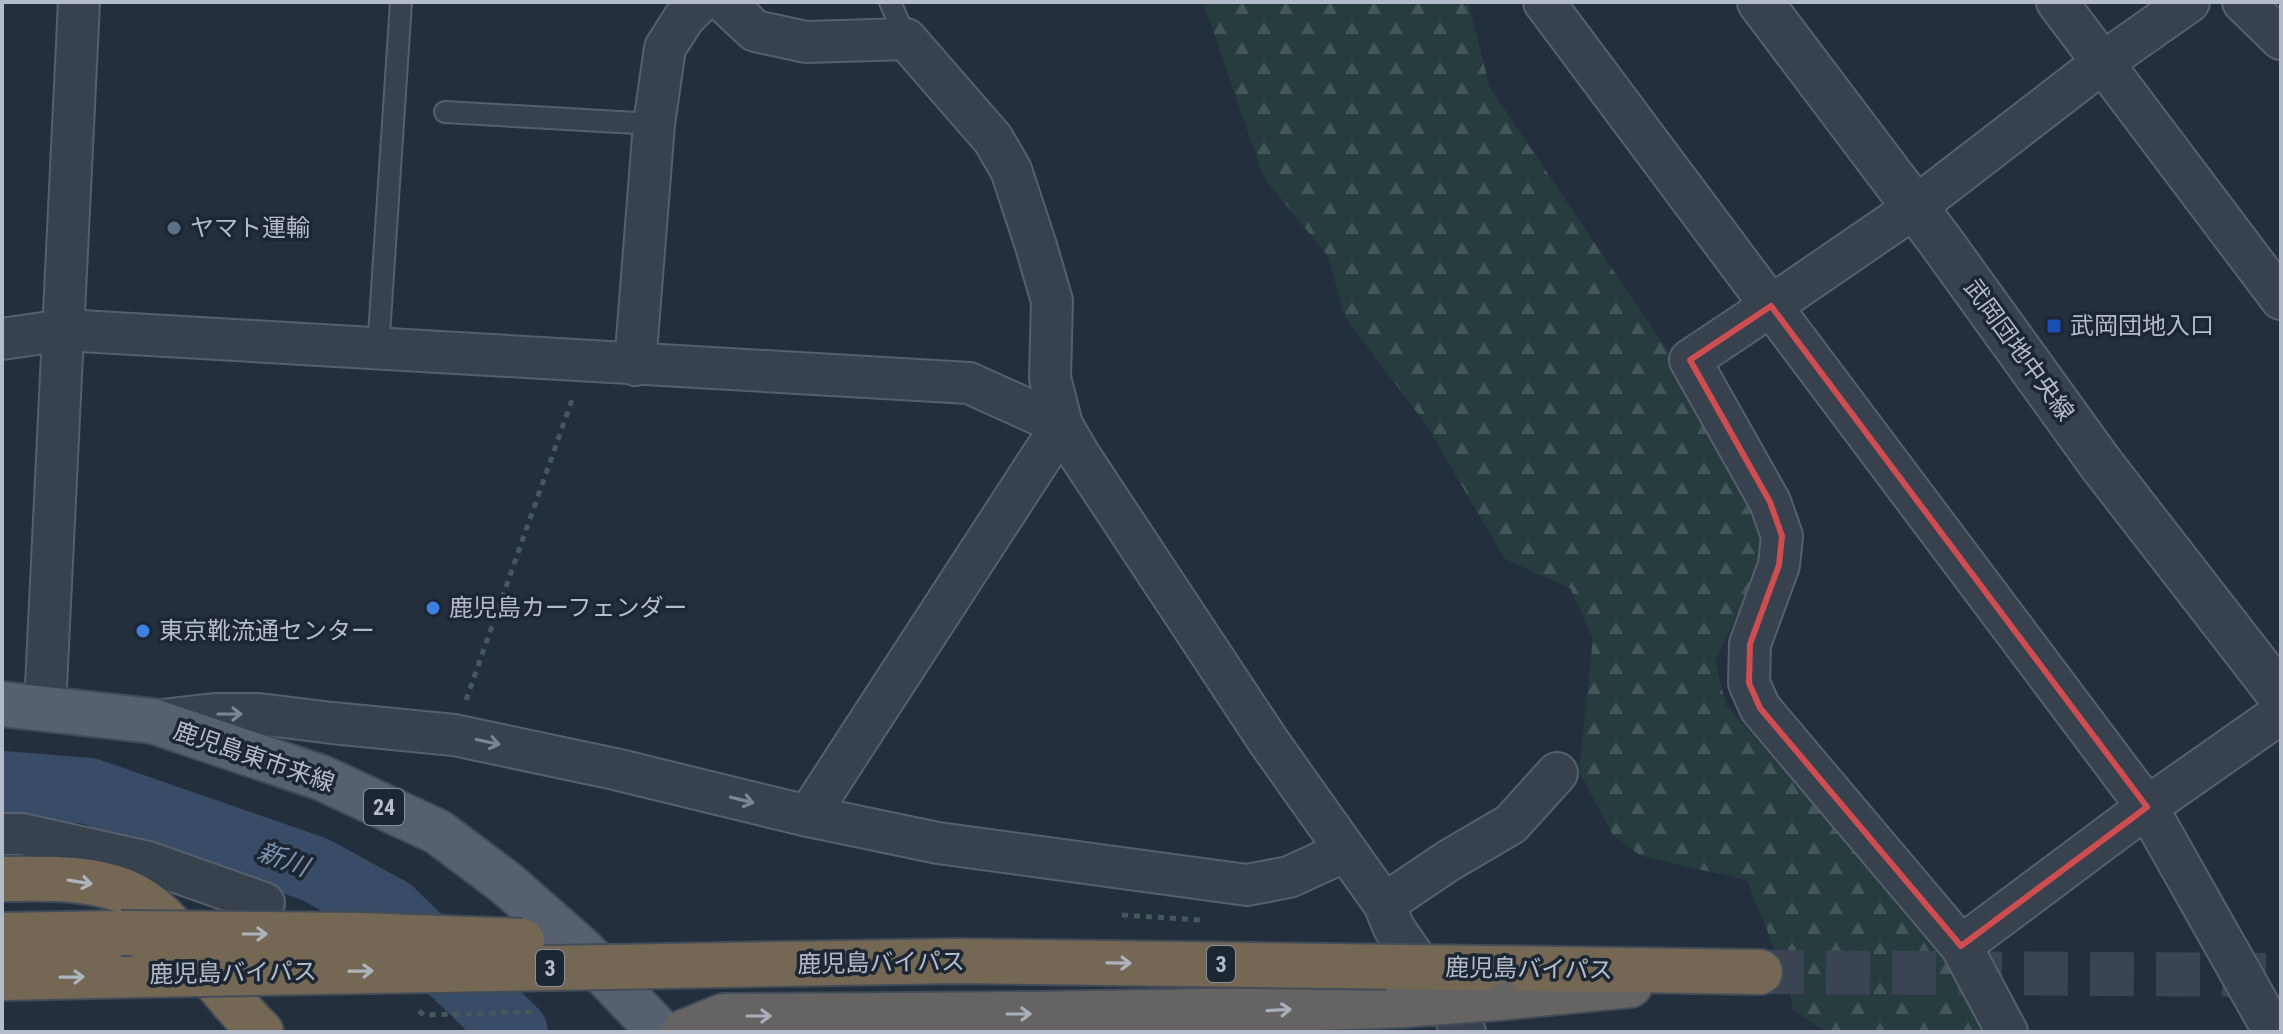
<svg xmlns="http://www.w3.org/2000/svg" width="2283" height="1034" font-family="'Roboto Condensed','Noto Sans JP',sans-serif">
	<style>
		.forest { fill: url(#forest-firs) }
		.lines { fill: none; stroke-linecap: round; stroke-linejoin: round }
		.river { stroke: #394c67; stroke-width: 66 }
		.trunk-tunnel { stroke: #3a4453; stroke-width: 44; stroke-dasharray: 44 22; stroke-linecap: butt }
		.service-casing { stroke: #565f6c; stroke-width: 24 }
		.minor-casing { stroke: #565f6c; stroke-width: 44 }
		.tertiary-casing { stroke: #565f6c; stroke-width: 48 }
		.primary-casing { stroke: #414a57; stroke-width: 48 }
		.trunk-casing { stroke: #434c59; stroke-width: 48 }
		.motorway-casing { stroke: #434c59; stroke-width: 48 }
		.path { stroke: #44595c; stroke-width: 5; stroke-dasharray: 6 6; stroke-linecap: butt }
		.service { stroke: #38414e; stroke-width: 20 }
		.minor { stroke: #38414e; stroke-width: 40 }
		.tertiary { stroke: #38414e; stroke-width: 44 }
		.primary { stroke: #56606e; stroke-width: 44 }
		.trunk { stroke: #656462; stroke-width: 44 }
		.motorway { stroke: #746855; stroke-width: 44 }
		.trunk-bridge-casing { stroke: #434c59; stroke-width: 48; stroke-linecap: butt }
		.motorway-bridge-casing { stroke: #434c59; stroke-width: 48; stroke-linecap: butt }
		.path-bridge { stroke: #44595c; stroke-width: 5; stroke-dasharray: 6 6; stroke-linecap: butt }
		.trunk-bridge { stroke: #656462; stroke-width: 44 }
		.motorway-bridge { stroke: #746855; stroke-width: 44 }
		.oneway { stroke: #7c8592 }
		.oneway2 { stroke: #aeb4bd }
		.oneway3 { stroke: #a8afba }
		.marked { fill: none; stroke: #ce4d50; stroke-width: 6; stroke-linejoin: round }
		.service-dot { fill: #5c6f8a; stroke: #1d2633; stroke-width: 3 }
		.transit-dot { fill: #1a4fb4; stroke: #1d2633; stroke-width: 3 }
		.shop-dot { fill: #3f7fe0; stroke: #1d2633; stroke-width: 3 }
		.labels { text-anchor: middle; stroke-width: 7; stroke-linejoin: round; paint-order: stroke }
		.shield { fill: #1d2633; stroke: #878f9c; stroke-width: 2 }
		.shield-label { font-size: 22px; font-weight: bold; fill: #b4bcc9 }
		.poi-label { font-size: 24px; fill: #b4bcc9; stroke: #1d2633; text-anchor: start }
		.street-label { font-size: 24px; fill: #b4bcc9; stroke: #1d2633 }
		.water-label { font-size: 26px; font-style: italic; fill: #7c92b1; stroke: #1d2633 }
	</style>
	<defs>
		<pattern id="forest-firs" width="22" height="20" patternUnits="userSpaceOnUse" patternTransform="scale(2)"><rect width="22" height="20" fill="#263c3f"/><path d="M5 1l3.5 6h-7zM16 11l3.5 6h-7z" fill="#435659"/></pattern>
	</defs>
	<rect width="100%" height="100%" fill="#242f3e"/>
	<path class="forest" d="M1203,2H1468L1490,88L1672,357L1765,528L1768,549L1715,661L1726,705L1950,960L1989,1032H1827L1793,1010L1789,985L1747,880L1641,856L1613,835L1579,771L1593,638L1570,588L1505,559L1425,423L1345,317L1328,256L1264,178Z"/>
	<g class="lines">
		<path class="river" d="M2,784L89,791L314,869L391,911L515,1032"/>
		<path class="trunk-tunnel" d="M1760,972L2281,975"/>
		<g class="service-casing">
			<path id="service" d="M890,2L906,39
				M445,112L654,124
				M378,350L401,2"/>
		</g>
		<g class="minor-casing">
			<path id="minor" d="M724,2L755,31L806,42L906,39L993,139L1011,170L1036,246L1052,301L1050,378L1062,425L808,816
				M1544,2L1771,306L1690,360L1770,502L1782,536L1779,565L1750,644L1749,683L1760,708L1961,946L2007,1032
				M2057,2L2281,299
				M2189,2L2102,63L1914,208L1771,306L2147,807L2274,1032
				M2243,2L2281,39
				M2,339L64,330L969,383L1062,425L1080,456L1269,742L1384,904L1394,928L1465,1032
				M635,365L654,124L665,48L684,18L700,2
				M45,707L79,2
				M153,721L214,714H259L332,723L454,735L615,769L808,816L938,843L1247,885L1289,877L1346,851
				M2,834H22L148,862L264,903
				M1384,904L1448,861L1511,824L1557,773
				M1961,946L2147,807L2281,713"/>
		</g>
		<g class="tertiary-casing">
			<path id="tertiary" d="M1760,2L1941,242L2101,464L2281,696"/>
		</g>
		<g class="primary-casing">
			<path id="primary" d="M2,704L153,721L322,778L438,832L506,883L582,950L660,1032"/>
		</g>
		<g class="trunk-casing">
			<path id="trunk" d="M1497,998L1630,985
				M684,1032L724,1016C950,1015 1176,1014 1402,1005"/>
		</g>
		<g class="motorway-casing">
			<path id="motorway" d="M2,879C42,879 86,876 124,891C156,904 176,932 196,957C217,983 237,1009 261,1032
				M2,935L121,933
				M1484,968L1760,972
				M2,978L143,975"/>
		</g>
		<path class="path" d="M466,700L573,397
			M419,1011L424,1015L532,1012"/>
		<use href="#service" class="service"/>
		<use href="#minor" class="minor"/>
		<use href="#tertiary" class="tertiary"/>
		<use href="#primary" class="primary"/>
		<use href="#trunk" class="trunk"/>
		<use href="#motorway" class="motorway"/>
		<g class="trunk-bridge-casing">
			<path id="trunk-bridge" d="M1402,1005L1497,998"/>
		</g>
		<g class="motorway-bridge-casing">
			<path id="motorway-bridge" d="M121,933L361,935L522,941
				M143,975L957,961L1484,968"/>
		</g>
		<path class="path-bridge" d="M1122,915L1201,920"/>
		<use href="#trunk-bridge" class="trunk-bridge"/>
		<use href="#motorway-bridge" class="motorway-bridge"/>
	</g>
	<defs><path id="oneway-shaft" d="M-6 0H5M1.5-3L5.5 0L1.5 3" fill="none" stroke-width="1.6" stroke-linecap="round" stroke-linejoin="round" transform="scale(2)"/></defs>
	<g class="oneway">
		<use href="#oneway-shaft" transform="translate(230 714)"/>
		<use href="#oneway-shaft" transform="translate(488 742) rotate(12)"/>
		<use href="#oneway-shaft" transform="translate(742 800) rotate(14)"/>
	</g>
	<g class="oneway2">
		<use href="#oneway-shaft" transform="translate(80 882) rotate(9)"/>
		<use href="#oneway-shaft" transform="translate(255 934)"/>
		<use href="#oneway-shaft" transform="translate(1119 963) rotate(1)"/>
		<use href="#oneway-shaft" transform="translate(361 971) rotate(-1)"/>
		<use href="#oneway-shaft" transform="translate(72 977) rotate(-1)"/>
	</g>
	<g class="oneway3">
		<use href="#oneway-shaft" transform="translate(1279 1010) rotate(-3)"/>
		<use href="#oneway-shaft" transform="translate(1019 1014)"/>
		<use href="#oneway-shaft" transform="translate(759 1016)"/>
	</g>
	<path class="marked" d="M1771,306L2147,807L1961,946L1760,708L1749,683L1750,644L1779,565L1782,536L1770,502L1690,360Z"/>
	<circle class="service-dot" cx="174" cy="228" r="8"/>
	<rect class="transit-dot" x="2046" y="318" width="16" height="16" rx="4"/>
	<g class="shop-dot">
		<circle cx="433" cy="608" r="8"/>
		<circle cx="143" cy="631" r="8"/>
	</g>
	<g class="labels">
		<g class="shield">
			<rect x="364" y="789" width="40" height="36" rx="6"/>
			<rect x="1207" y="946" width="28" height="36" rx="6"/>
			<rect x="536" y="950" width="28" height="36" rx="6"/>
		</g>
		<g class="shield-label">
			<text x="384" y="815">24</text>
			<text x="1221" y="972">3</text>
			<text x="550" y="976">3</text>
		</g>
		<g class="poi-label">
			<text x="190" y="236">ヤマト運輸</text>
			<text x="2070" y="334">武岡団地入口</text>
			<text x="449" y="616">鹿児島カーフェンダー</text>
			<text x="159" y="639">東京靴流通センター</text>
		</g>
		<g class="street-label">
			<text transform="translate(2019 350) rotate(54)" y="8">武岡団地中央線</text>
			<text transform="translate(254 757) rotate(19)" y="8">鹿児島東市来線</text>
			<text transform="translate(881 963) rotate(-1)" y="8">鹿児島バイパス</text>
			<text transform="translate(1529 969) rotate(1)" y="8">鹿児島バイパス</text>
			<text transform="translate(233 973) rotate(-1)" y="8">鹿児島バイパス</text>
		</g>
		<g class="water-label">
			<text transform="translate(283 859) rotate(20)" y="9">新川</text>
		</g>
	</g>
	<rect width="2283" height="1034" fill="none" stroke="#b4bcc9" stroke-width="8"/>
</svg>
